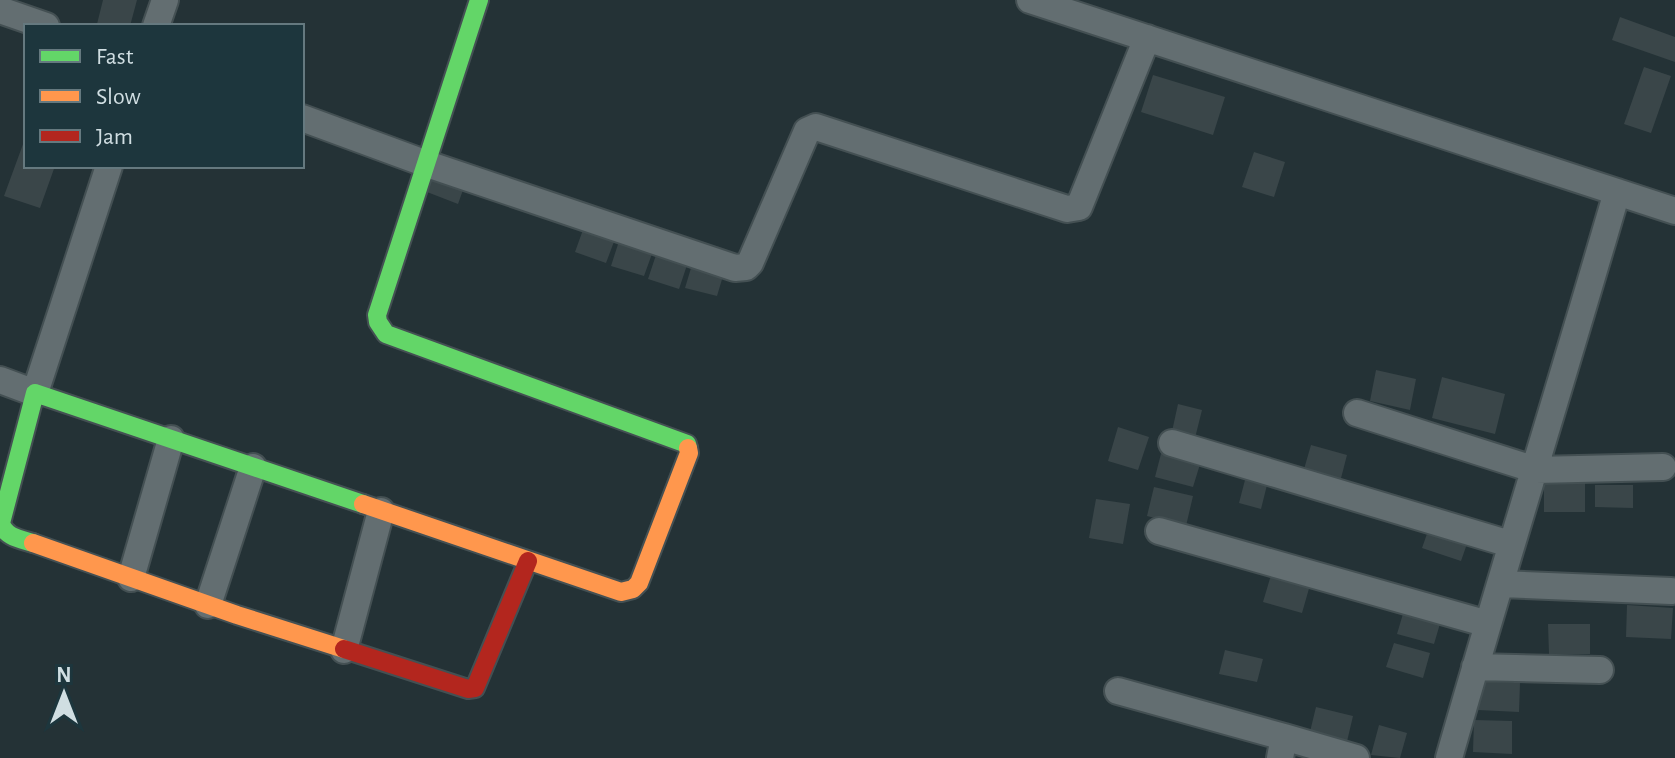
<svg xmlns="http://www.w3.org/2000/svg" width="1675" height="758" font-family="'Alegreya Sans',sans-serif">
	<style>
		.building { fill: #3a4649 }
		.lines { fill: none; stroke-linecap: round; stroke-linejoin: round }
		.street-casing { stroke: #445053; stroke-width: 30 }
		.fast-casing { stroke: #445053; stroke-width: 22 }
		.slow-casing { stroke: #445053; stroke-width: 22 }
		.jam-casing { stroke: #445053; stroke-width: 22 }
		.street { stroke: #636e71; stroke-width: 26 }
		.fast { stroke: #63d668; stroke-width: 18 }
		.slow { stroke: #ff974d; stroke-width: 18 }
		.jam { stroke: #b3261e; stroke-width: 18 }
	</style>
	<rect width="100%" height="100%" fill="#243236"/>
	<path class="building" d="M103,0H137L130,26L97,24Z
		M1620,17L1675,37V62L1612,40Z
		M1644,67L1671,76L1651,133L1624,124Z
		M1153,75L1225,97L1213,135L1141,112Z
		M26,136V166H55L40,208L4,196Z
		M1254,152L1285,162L1274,197L1242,187Z
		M432,178L463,190L458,204L427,192Z
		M584,227L615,239L606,263L575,252Z
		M619,241L653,251L644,276L611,266Z
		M656,255L687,265L679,289L648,279Z
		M691,268L723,276L717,296L685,288Z
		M1376,370L1416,379L1410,410L1370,401Z
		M1442,377L1505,394L1495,434L1432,418Z
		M1178,404L1202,410L1194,442L1171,436Z
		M1118,427L1149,437L1138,470L1108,461Z
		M1311,445L1347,455L1339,486L1302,476Z
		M1162,450L1201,461L1193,487L1155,477Z
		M1585,479V512H1544V480Z
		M1245,480L1267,485L1261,509L1239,503Z
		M1595,485H1633V508L1595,507Z
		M1154,487L1193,496L1186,526L1147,516Z
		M1096,499L1130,504L1123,544L1089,538Z
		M1429,528L1468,541L1461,561L1422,548Z
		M1271,575L1310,585L1302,613L1263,602Z
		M1627,605L1673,608L1671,639L1626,637Z
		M1405,607L1442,617L1434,644L1397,634Z
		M1548,624H1590V654H1549Z
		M1394,643L1430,653L1423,678L1386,667Z
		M1225,650L1263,659L1257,682L1219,674Z
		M1480,681L1520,683L1519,712L1478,710Z
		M1316,707L1353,716L1345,750L1308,740Z
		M1474,720L1512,721V754L1473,752Z
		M1379,725L1407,733L1400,758L1371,755Z"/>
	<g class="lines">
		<g class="street-casing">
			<path id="street" d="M1030,0L1675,211
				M0,10L46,26
				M156,26L165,0
				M302,118L427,164L735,268L746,267L750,263L807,131L816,127L1067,209L1079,207L1147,38
				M0,380L35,393L109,166
				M1357,413L1536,470L1663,467
				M1172,443L1510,544
				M1159,531L1488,624
				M131,578L171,439
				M1501,584L1671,591
				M208,605L253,467
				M344,650L381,511
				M1475,667L1600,670
				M1118,691L1284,737L1280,758
				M1284,737L1356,758
				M1449,758C1503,569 1562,381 1617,192"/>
		</g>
		<g class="fast-casing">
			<path id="fast" d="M479,0L377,315L378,322L386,334L687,444L688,448
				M33,543C20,539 5,537 1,523L35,393L363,504"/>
		</g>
		<g class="slow-casing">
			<path id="slow" d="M363,504L621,592L633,589L639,583L689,453L688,448
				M33,543L237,615L344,649"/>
		</g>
		<g class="jam-casing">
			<path id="jam" d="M344,649L468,689L475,688L528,561"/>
		</g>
		<use href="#street" class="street"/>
		<use href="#fast" class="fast"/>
		<use href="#slow" class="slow"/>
		<use href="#jam" class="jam"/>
	</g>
	<rect x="24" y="24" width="280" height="144" fill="#1d363d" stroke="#65797f" stroke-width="2"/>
	<rect x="40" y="50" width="40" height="12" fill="#63d668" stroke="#65797f" stroke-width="2"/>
	<text x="96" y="64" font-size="24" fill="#d0dee2">Fast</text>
	<rect x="40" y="90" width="40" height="12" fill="#ff974d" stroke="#65797f" stroke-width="2"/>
	<text x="96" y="104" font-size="24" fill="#d0dee2">Slow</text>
	<rect x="40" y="130" width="40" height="12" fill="#b3261e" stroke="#65797f" stroke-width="2"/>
	<text x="96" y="144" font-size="24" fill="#d0dee2">Jam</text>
	<g transform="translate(64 694)" stroke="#1d363d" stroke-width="6" paint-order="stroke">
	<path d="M0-6L14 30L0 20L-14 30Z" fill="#d0dee2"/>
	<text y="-12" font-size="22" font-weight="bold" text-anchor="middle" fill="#d0dee2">N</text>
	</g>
</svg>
